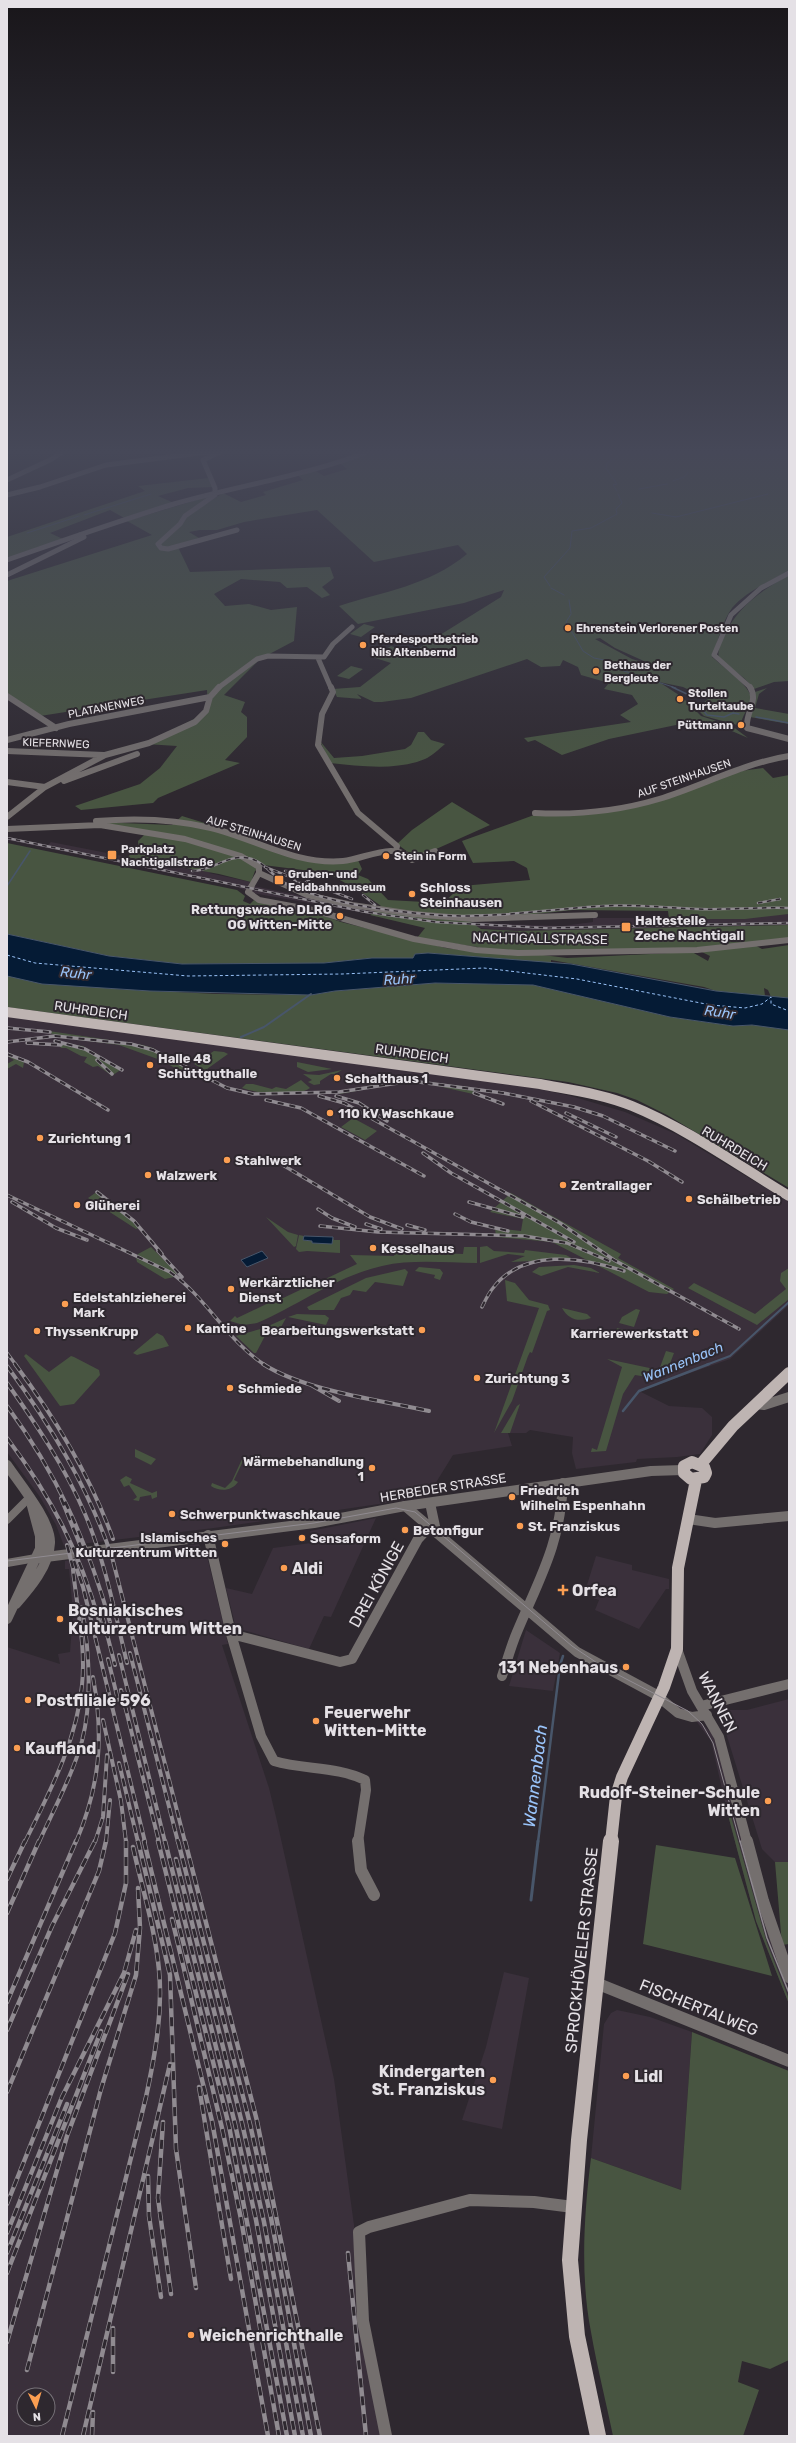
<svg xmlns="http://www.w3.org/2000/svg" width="796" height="2443" font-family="Rubik,sans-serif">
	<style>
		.built { fill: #3a303b; fill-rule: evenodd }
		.green { fill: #485541; fill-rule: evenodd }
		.water { fill: #051b35; stroke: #48566a }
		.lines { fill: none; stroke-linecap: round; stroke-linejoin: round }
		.stream-far4 { stroke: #48566a; stroke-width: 1 }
		.stream-far3 { stroke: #48566a; stroke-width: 1.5 }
		.stream-far2 { stroke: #48566a; stroke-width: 2 }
		.stream-far1 { stroke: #48566a; stroke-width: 2.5 }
		.stream { stroke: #48566a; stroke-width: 3 }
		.ferry { stroke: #99c3f9; stroke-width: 1; stroke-dasharray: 3 2.5; stroke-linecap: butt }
		.pedestrian { stroke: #746f6e; stroke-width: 8 }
		.minor-far3 { stroke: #746f6e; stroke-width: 5 }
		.minor-far2 { stroke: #746f6e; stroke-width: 6 }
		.minor-far1 { stroke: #746f6e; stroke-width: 10 }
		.minor { stroke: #746f6e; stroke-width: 12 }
		.tertiary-far1 { stroke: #746f6e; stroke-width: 5 }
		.tertiary { stroke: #746f6e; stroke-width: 10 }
		.primary-far2 { stroke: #beb4b2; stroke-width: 10 }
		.primary-far1 { stroke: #beb4b2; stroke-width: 12 }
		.primary { stroke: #beb4b2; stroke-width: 16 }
		.tram-far1 { stroke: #908b91; stroke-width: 1 }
		.tram { stroke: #908b91; stroke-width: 1.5 }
		.rail-far3-casing { stroke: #908b91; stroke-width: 2.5 }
		.rail-far2-casing { stroke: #908b91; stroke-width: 3.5 }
		.rail-far1-casing { stroke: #908b91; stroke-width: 4 }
		.rail-casing { stroke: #908b91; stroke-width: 4.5 }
		.rail-far3 { stroke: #2e282f; stroke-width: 1.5; stroke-dasharray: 4.5; stroke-linecap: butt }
		.rail-far2 { stroke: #2e282f; stroke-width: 2; stroke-dasharray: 6; stroke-linecap: butt }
		.rail-far1 { stroke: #2e282f; stroke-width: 2.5; stroke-dasharray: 8; stroke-linecap: butt }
		.rail { stroke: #2e282f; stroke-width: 3; stroke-dasharray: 9; stroke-linecap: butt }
		.poi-dot { fill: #fb9e52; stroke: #2e282f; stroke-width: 1.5 }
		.labels { text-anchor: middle; stroke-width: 4; stroke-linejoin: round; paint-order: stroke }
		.far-poi-label { font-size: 11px; font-weight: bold; fill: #e5e1e6; stroke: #2e282f; text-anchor: start }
		.far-street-label { font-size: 11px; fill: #e5e1e6; stroke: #2e282f }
		.poi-label { font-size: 13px; font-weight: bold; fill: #e5e1e6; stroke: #2e282f; text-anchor: start }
		.street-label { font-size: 13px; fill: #e5e1e6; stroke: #2e282f }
		.water-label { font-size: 14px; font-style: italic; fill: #99c3f9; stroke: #2e282f }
		.near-poi-label { font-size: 16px; font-weight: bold; fill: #e5e1e6; stroke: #2e282f; text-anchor: start }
		.near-street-label { font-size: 16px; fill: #e5e1e6; stroke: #2e282f }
		.near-water-label { font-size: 17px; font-style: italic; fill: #99c3f9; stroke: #2e282f }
	</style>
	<rect width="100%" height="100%" fill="#2e282f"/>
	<path class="built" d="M7,837L48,845L51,842L199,871L212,867L228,857L248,856L268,866L265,869L254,861L239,858L209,873L251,882L249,885L358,908L470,923L562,926L593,922V918H721L789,914V925L517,931L427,924L253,893L233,886L7,840Z
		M7,1016L530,1087L571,1096L625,1112L676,1134L789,1202V1305L730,1359L639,1391L669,1406L702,1408L712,1417V1435L700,1454L677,1457L637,1459L636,1462L576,1469L572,1453L573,1437L530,1430L526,1433H508L512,1446L453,1455L427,1497L214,1528L64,1546L56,1525L40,1497L7,1452Z
		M376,1518L331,1617L324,1616L309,1649L236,1628L226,1588L252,1594L273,1548L311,1543L310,1531Z
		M199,1544L208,1560L228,1644L222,1645L269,1788L277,1821L334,2079L354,2225L356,2306L381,2436H7V1647L60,1664L58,1654L70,1652L73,1613L69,1569H65V1561ZM24,2395H48V2419H24Z
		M596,1556L632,1565V1570L669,1579V1589H666L639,1629L595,1610L599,1600L593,1598L597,1588L587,1585Z
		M526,1630L560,1653L553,1691L509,1686Z
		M666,1698L692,1713L713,1735L780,1964L789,1985V2004L756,1921L728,1815L711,1741L694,1718L665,1700Z
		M789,1699V1862H775L762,1849L721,1717L725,1710H747Z
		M504,1972L529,1978L502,2129L462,2120L486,2047Z
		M617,2010L650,2017L692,2032L681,2190L591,2158L604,2024L611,2013Z"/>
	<path class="green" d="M378,450H789V570C771,581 746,591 732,608C722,622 718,641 712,657C721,665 753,688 751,699C749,709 741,716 741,726L704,716L693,705L703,703L708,699L683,687L659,682L682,697L701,716L732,726L748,738L718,725L706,726L695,721L609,739L562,755L535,740L528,742L524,738L631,722L620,715L638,704L632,695L604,689L609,683L581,675L578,667L563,660L560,666L541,667L527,659L411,698L382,702H374L357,694L362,699L337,697L333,689L360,687L391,663L372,657L391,646L411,653L501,597L504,590L464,603L358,624L339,606C385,591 428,586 467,554L458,545L374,562L317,510L244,522L217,530H200L189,532L199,538L177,545L190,572L330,567L334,578L322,587L330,595L322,598L307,587L287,588L280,582L241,579L214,594L225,606L249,604L271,610L297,607L294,641L260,659L224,695L245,702L241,712L247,717V737L225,760L240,763L158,798L153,803L81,810L75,806L140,784L160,768L177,746L145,744L208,712L207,690L40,716L7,695V581L152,535L127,521L210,496L186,516L223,493L241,502L266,495L263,492L303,480L298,475L314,470L324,476L347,469L340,463ZM600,638L615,648L655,666L632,659L595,639Z
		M209,478L213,487L188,488L158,496L174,503L126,519L110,510L50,533L65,540L7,559V537L145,491L138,486Z
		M789,575V681L774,682L754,689L744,678L719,659C717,650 720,644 724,636C738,606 761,591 789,575Z
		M364,624L375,627L361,637L350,634Z
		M351,666L363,669L349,679L337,676Z
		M767,688L759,694L755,708L789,714V724L750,717L755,702V692Z
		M418,732H424L431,740L445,744C439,749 432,756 425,759C396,771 360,766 330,763L320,741L334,758L362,756L405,749L411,745Z
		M763,768L773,778L789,775V914L745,919H669L668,911L573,910L469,921L481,929L517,931L789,925V938L751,943L762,949L789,945V998L771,997L768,990L764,988L765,996L716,991L704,987L551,960V963L428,953L415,954L413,958H372L324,963L182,964L109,956L7,934V843L237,890L245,896L243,901L250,904L254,900L321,915L341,922L446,948L486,953L535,954L567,958L692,952L708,961L710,956L696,949L504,951L417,938L425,928L370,915L381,906L360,891L327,873L263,865L255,871L251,882L219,874L126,857C135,853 139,851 138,841L145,834L97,822L172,825L182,816L237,833L280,851L328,862L358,860L362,869L358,875L368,879L388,900L443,903L454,893L450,887L530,880L527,868L514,861L473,863L462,841L534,815H557L659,801L741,771Z
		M452,802L490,825L416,858L397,844L412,830Z
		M7,976L115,989L217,994L311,995L335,991L435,983L533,985L670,1017L733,1026L752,1025L789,1030V1188L667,1115L637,1100L617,1093L568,1082L7,1007Z
		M49,1031L143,1045L153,1048L199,1075L195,1080L163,1061L119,1045L57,1037L56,1035L49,1033Z
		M57,1042L83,1046L122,1069L110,1077L111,1075L98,1066L93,1067L84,1062L87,1057L81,1056L66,1048H61Z
		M214,1051L224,1052L228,1054L207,1069L225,1076L222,1080L194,1064Z
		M7,1052L27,1061L24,1062L23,1068L16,1064L7,1069V1064L14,1060L7,1056Z
		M297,1062L332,1069L308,1072L297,1067Z
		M342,1070L335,1074H331L320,1081V1084L314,1085L308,1082L312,1080L303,1074L319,1075Z
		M301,1080L310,1088C293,1099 261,1094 242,1088L246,1084H253L272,1089L276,1087L286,1089Z
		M397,1081L398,1083L346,1093L339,1094L338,1091Z
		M430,1082L468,1087L474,1091L473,1094L429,1084Z
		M353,1118L377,1131L365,1140L341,1127Z
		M98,1191L141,1227L136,1229L88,1198Z
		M511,1193L621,1254L618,1258L674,1289L667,1294L649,1292L552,1242L496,1237L495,1228L521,1231L523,1219L490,1212Z
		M266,1217L288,1232L298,1235L296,1246L294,1247Z
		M299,1235L304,1236L303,1240L312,1241V1243H332L334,1237V1240H340V1253L307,1251L299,1252L296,1249Z
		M487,1246L494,1251L524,1253L525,1250L566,1255L573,1259L511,1262L525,1256L508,1254L480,1263V1247Z
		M151,1247L177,1273L174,1277L165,1279L137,1262L136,1257L138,1254Z
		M464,1247H477V1263C446,1263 413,1259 382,1266C337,1276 299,1305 257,1323L243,1325L230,1321L235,1316L237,1318L279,1298L281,1299L317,1282L315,1279L318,1278L321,1281L357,1264L350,1255L394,1256L395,1251L463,1254Z
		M574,1265L591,1268L600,1273L568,1267L541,1276L532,1272L539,1267Z
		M419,1267L440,1269L443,1273L440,1280L434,1278L435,1275L415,1271Z
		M789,1268V1299L757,1325L688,1288L694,1283L755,1314L786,1289L780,1281L781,1273Z
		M405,1269L408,1272L403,1286L375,1282L366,1292L353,1290L350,1295L341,1298L334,1310H309L307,1307L366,1278Z
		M505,1280L515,1283L529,1300L548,1305L550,1310L547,1311L532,1353L530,1352L528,1356L512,1401L494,1433L539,1308L507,1301Z
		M562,1308L587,1314L591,1318C578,1322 569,1320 562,1308Z
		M636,1309L640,1310L634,1327L619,1323L622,1317Z
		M297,1314L325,1315L329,1318L326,1325L288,1317Z
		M286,1318L276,1336L266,1334L256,1353H254L236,1336L264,1328Z
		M617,1328L639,1334L637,1340L615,1335Z
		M157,1333L163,1336L169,1346L137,1355L133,1353Z
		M666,1351L674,1353L666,1374L655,1375L654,1378L635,1375L623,1394L606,1451L591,1452L592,1448L597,1450L622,1367L607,1359L659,1370Z
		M26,1354L49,1372L71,1356L74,1357L99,1370L100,1375L74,1404L60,1406L24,1356Z
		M520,1404L510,1433H501L517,1406Z
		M135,1449L156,1459L151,1465L135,1457Z
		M243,1457H248L249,1460L244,1459L234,1480L238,1482C232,1491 220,1492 211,1486L212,1483L225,1488L232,1481Z
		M126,1476L132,1479L130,1483L152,1493L157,1491V1497L152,1499L151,1495L140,1497L139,1501L133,1500L137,1497L129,1485L124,1487L120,1480Z
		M730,1813L767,1943L789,1999V2004L756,1921L728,1815Z
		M656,1845L735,1858L772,1976L643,1944Z
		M775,1862H789V1944L782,1945Z
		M692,2032L789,2071V2360L770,2369L742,2361L738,2382L759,2390L743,2436H613C606,2401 597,2367 591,2332C580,2276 584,2214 591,2158L681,2190Z"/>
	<path class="water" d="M7,934L109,956L182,964L324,963L372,958H413L415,954L428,953L571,964L716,991L789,998V1030L752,1025L733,1026L670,1017L533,985L435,983L335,991L311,995L150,991L42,984L7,976Z
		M304,1236L333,1237L332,1244L312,1243V1241L303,1240Z
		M262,1251L268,1258L247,1267L241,1260Z"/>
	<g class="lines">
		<path class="stream-far4" d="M673,481L684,477L688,472
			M639,489L667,484
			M617,491L613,485L617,484L606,468L607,463L618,456L619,450
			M652,513L676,517L768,494
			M84,515L151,494
			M27,533L79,516
			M550,586L544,577L570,548L572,531L591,528L617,514L616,509L622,503L618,494
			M551,588L564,595
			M569,600L571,613
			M571,614L566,622L583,651L594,658L604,660L621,670L676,688"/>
		<path class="stream-far3" d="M672,687L689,695
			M701,708L707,715L724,717L733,713L739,714
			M756,717L789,723
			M7,886L30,851"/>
		<path class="stream-far2" d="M241,1037L264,1027L311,994
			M706,1365L730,1356L789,1302"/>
		<path class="stream-far1" d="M623,1411L639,1391L709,1364
			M538,1842L560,1665L563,1656"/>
		<path class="stream" d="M531,1900L538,1841"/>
		<path class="ferry" d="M7,955L35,963L188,976L342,974L484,968L577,979L711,1005L745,1008L762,1004L771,997V1004L789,1011"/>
		<path class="pedestrian" d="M7,1520L29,1498
			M7,1563L36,1558"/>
		<path class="minor-far3" d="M224,450L203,460L215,488V495L185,516L180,524L158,544L161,548L168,549L237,530
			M7,480L52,459L65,450
			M7,495L40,487L106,465L215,451
			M7,575L84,537L80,535
			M318,658L331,688
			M218,688L257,659L268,656L324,657L333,644L352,627
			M751,688L714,655L731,615L761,588L789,573"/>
		<path class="minor-far2" d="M331,687L333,692L322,714L318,745L358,813L397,846L396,851
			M750,687C759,701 745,713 747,728L789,739
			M7,696L56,728
			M7,740L69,724L210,697
			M7,751L104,755
			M64,781L137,754
			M7,782L45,787
			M535,813C576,815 619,811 659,799C702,786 744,763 789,756
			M7,817L45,787L105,755L149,743L195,722L206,711L210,697L219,687
			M96,821C133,818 175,819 211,828C256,839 295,865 343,861C365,859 396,840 412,860L435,851
			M7,829L100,825L185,839L241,856L259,867V873L248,892L259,900L313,910L414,939L476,950L518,953L697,950L789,940
			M259,873L307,895L352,905L413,914L473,919L595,915"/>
		<path class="minor-far1" d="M756,1404L764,1405L789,1397
			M430,1503L436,1531
			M405,1506L577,1652L655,1694L678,1713L692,1717L707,1715
			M688,1519L715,1523L789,1516
			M208,1535L231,1634L340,1662L352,1659L418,1539L430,1526
			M231,1634L261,1736L274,1761C304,1770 336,1766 365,1780L366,1790L358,1842
			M677,1649L692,1691L719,1737L747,1842
			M502,1676C507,1661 511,1646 517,1632C540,1577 560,1545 563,1483
			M701,1706L789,1684"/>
		<path class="minor" d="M358,1841L361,1870L374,1895
			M747,1841L763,1901L789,1977
			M596,1983L789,2061
			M386,2436L363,2321L359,2232L369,2227L470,2200L534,2202L573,2207"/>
		<path class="tertiary-far1" d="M7,560C62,541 118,521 174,504C239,485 308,476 372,450"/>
		<path class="tertiary" d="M7,1465C19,1483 51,1521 50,1543C49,1566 30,1588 16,1604
			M38,1558L314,1523L405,1506L651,1471L683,1470
			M7,1619L40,1549V1536L32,1506"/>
		<path class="primary-far2" d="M7,1012L540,1084C571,1090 603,1094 632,1106C686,1128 739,1166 789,1196"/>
		<path class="primary-far1" d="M692,1462L704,1467L706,1473L704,1477L691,1479L684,1473V1466Z
			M701,1464L733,1426L789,1373
			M611,1842L616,1796L622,1777L664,1687L677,1649L678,1568L696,1480"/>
		<path class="primary" d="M598,2436L577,2336L570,2260L579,2140L611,1841"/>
		<path class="tram-far1" d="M7,1561L314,1523L396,1508L415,1512L572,1646L603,1667L688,1711L702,1724L713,1743L740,1842"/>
		<path class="tram" d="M740,1841L767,1938L789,1993"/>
		<g class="rail-far3-casing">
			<path id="rail-far3" d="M7,838L366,912L436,922L546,928L789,923
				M265,867L293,878L299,886
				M192,871C212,871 228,854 248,858C265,861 273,878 288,885C333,904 387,911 436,915C493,919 548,909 604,906C635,904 666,908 697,909C727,910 758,907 789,908
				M285,871L301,872
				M294,883H305L309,880
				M323,888L352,899
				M363,895L375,905
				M758,903L780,899"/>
		</g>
		<g class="rail-far2-casing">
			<path id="rail-far2" d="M7,1028L50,1032
				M55,1041L85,1049L122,1070
				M7,1042L55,1036L131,1044L153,1050L227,1088L253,1094L339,1092L411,1081L503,1093L574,1107L603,1116L675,1151
				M27,1043L61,1045
				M7,1054L28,1062L108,1110
				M97,1060L112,1074
				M474,1093L503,1104
				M319,1096L344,1103L560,1223L614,1260L739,1329
				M336,1096L359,1103L387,1121
				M266,1100L301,1108L424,1176
				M531,1101L648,1161L682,1182
				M566,1113L616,1137
				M423,1153L451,1173L574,1242
				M271,1158L370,1217L402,1229
				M97,1192L134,1221L162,1254
				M7,1195L170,1272C207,1298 227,1341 265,1365
				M12,1202L56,1228L87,1240
				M469,1202L523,1217
				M318,1209L332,1218L355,1227
				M455,1214L471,1222L508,1231
				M366,1224L381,1229
				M407,1225L425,1230
				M320,1226L378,1232L524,1236L567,1243L609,1261
				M158,1251L182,1277
				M482,1307C485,1301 488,1294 493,1288C524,1248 582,1257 624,1271
				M7,1353L16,1365"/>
		</g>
		<g class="rail-far1-casing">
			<path id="rail-far1" d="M15,1364C56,1419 90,1475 113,1539
				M263,1364C305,1391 380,1400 429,1411
				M7,1366C51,1426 88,1487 112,1557L185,1842
				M7,1383C36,1424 65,1467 85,1514C105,1561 115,1613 127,1663
				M311,1385L339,1401
				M7,1406C57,1474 87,1541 110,1622
				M7,1438C52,1498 80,1552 100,1624
				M61,1498L83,1552
				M67,1545L73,1568
				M74,1561L83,1587L145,1842
				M102,1615L115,1665
				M130,1653L178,1842
				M119,1655L165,1842
				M108,1659L118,1700
				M121,1690L159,1842
				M103,1720L121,1801L126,1842
				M119,1763L138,1842
				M25,1842C49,1793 77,1741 82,1685C86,1647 77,1608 73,1570
				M39,1842C54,1809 72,1776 82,1741C93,1698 89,1650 82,1607
				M76,1842C100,1786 104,1737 93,1677
				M95,1842L103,1817L107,1755
				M106,1842L110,1800"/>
		</g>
		<g class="rail-casing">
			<path id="rail" d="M138,1841L170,1975L176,2149L196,2288
				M144,1841L212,2121L268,2436
				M158,1841L229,2126L287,2436
				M165,1841L235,2124L256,2220L295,2436
				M178,1841L250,2124L271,2218L311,2436
				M185,1841L257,2121L320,2436
				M176,1859L242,2123L264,2222L303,2436
				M7,1879L25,1841
				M7,1913L39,1841
				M172,1919L222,2128L241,2219L279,2436
				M7,2002L76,1841
				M7,2030L52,1926L95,1841
				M199,2087L231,2279
				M7,2092L99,1871L106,1841
				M163,2122L158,2198L171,2294
				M148,2176L149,2216L161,2297
				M7,2204L115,1933L126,1883V1841
				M7,2233L62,2097L124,1973L136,1930
				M7,2253L67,2104
				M348,2253L366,2436
				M7,2273L101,2031
				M113,2328V2372
				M7,2342L67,2136L128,1974
				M27,2370L101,2089L136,1975L140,1928L138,1888
				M62,2436L146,2097C155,2055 163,2013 159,1970C155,1928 142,1888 133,1847
				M83,2436L170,2064
				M92,2436L93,2412"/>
		</g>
		<use href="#rail-far3" class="rail-far3"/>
		<use href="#rail-far2" class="rail-far2"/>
		<use href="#rail-far1" class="rail-far1"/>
		<use href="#rail" class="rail"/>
	</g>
	<linearGradient id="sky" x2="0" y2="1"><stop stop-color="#19161a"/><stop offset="0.57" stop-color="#464858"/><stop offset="1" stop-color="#464858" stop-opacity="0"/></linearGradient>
	<rect width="796" height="792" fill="url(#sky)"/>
	<g class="poi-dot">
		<circle cx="568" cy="628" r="4"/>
		<circle cx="363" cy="645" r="4"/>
		<circle cx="596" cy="671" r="4"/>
		<circle cx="680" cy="699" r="4"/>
		<circle cx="741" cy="725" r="4"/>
		<rect x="107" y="850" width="10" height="10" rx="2"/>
		<circle cx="386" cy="856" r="4"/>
		<rect x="274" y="875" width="10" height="10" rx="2"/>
		<circle cx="412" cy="894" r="4"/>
		<circle cx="340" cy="916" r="4"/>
		<rect x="621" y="922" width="10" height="10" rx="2"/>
		<circle cx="150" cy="1065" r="4"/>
		<circle cx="337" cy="1078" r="4"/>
		<circle cx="330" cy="1113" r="4"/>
		<circle cx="40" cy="1138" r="4"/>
		<circle cx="227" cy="1160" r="4"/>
		<circle cx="148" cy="1175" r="4"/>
		<circle cx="563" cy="1185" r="4"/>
		<circle cx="689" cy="1199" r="4"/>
		<circle cx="77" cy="1205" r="4"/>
		<circle cx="373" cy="1248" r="4"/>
		<circle cx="231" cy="1289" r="4"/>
		<circle cx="65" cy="1304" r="4"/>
		<circle cx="188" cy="1328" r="4"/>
		<circle cx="422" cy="1330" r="4"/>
		<circle cx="37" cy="1331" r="4"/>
		<circle cx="696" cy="1333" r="4"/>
		<circle cx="477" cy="1378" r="4"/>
		<circle cx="230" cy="1388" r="4"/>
		<circle cx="372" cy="1468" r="4"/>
		<circle cx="512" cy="1497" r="4"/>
		<circle cx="172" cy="1514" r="4"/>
		<circle cx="520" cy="1526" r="4"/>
		<circle cx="405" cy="1530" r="4"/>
		<circle cx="302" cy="1538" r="4"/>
		<circle cx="225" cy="1544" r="4"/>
		<circle cx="284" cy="1568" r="4"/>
		<path d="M561 1584h4v4h4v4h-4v4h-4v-4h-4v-4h4z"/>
		<circle cx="60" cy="1619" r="4"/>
		<circle cx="626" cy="1667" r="4"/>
		<circle cx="28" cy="1700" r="4"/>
		<circle cx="316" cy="1721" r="4"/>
		<circle cx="17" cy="1748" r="4"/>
		<circle cx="768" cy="1801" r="4"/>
		<circle cx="626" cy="2076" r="4"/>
		<circle cx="493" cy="2080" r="4"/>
		<circle cx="191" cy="2335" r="4"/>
	</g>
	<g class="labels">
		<g class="far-poi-label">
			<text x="576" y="632">Ehrenstein Verlorener Posten</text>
			<text x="371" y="643">Pferdesportbetrieb<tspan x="371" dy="13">Nils Altenbernd</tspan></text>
			<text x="604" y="669">Bethaus der<tspan x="604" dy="13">Bergleute</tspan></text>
			<text x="688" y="697">Stollen<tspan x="688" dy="13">Turteltaube</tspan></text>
			<text x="733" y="729" text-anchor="end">Püttmann</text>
			<text x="121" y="853">Parkplatz<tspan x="121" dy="13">Nachtigallstraße</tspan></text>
			<text x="394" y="860">Stein in Form</text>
			<text x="288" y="878">Gruben- und<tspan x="288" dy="13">Feldbahnmuseum</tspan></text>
		</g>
		<g class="far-street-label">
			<text transform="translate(106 707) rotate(-11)" y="4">PLATANENWEG</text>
			<text transform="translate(56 743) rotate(2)" y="4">KIEFERNWEG</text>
			<text transform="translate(684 778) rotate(-19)" y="4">AUF STEINHAUSEN</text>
			<text transform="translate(254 833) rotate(17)" y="4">AUF STEINHAUSEN</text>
		</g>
		<g class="poi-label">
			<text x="420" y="892">Schloss<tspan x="420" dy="15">Steinhausen</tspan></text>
			<text x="332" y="914" text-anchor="end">Rettungswache DLRG<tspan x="332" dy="15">OG Witten-Mitte</tspan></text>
			<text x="635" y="925">Haltestelle<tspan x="635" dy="15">Zeche Nachtigall</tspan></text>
			<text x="158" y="1063">Halle 48<tspan x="158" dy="15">Schüttguthalle</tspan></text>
			<text x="345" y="1083">Schalthaus 1</text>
			<text x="338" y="1118">110 kV Waschkaue</text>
			<text x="48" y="1143">Zurichtung 1</text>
			<text x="235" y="1165">Stahlwerk</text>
			<text x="156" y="1180">Walzwerk</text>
			<text x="571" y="1190">Zentrallager</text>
			<text x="697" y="1204">Schälbetrieb</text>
			<text x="85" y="1210">Glüherei</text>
			<text x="381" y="1253">Kesselhaus</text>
			<text x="239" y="1287">Werkärztlicher<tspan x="239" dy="15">Dienst</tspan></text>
			<text x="73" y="1302">Edelstahlzieherei<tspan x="73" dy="15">Mark</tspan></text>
			<text x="196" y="1333">Kantine</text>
			<text x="414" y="1335" text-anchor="end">Bearbeitungswerkstatt</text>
			<text x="45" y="1336">ThyssenKrupp</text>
			<text x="688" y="1338" text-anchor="end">Karrierewerkstatt</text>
			<text x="485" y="1383">Zurichtung 3</text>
			<text x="238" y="1393">Schmiede</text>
			<text x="364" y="1466" text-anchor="end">Wärmebehandlung<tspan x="364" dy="15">1</tspan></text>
			<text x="520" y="1495">Friedrich<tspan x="520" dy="15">Wilhelm Espenhahn</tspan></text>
			<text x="180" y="1519">Schwerpunktwaschkaue</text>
			<text x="528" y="1531">St. Franziskus</text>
			<text x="413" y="1535">Betonfigur</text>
			<text x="217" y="1542" text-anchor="end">Islamisches<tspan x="217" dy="15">Kulturzentrum Witten</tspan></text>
			<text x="310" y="1543">Sensaform</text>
		</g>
		<g class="street-label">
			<text transform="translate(540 938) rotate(1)" y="5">NACHTIGALLSTRASSE</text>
			<text transform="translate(91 1010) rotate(8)" y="5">RUHRDEICH</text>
			<text transform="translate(412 1053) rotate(8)" y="5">RUHRDEICH</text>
			<text transform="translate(735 1148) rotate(31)" y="5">RUHRDEICH</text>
			<text transform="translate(443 1487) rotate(-9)" y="5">HERBEDER STRASSE</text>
		</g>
		<g class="water-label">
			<text transform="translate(76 973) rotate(6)" y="5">Ruhr</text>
			<text transform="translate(399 979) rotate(-4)" y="5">Ruhr</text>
			<text transform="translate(720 1012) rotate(8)" y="5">Ruhr</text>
			<text transform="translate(683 1362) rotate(-22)" y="5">Wannenbach</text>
		</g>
		<g class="near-poi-label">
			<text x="292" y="1574">Aldi</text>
			<text x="572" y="1596">Orfea</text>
			<text x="68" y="1616">Bosniakisches<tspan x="68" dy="18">Kulturzentrum Witten</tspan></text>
			<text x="618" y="1673" text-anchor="end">131 Nebenhaus</text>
			<text x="36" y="1706">Postfiliale 596</text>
			<text x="324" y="1718">Feuerwehr<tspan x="324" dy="18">Witten-Mitte</tspan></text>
			<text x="25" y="1754">Kaufland</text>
			<text x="760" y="1798" text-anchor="end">Rudolf-Steiner-Schule<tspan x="760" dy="18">Witten</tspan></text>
			<text x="485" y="2077" text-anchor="end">Kindergarten<tspan x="485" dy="18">St. Franziskus</tspan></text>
			<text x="634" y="2082">Lidl</text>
			<text x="199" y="2341">Weichenrichthalle</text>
		</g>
		<g class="near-street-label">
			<text transform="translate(376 1584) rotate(-61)" y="6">DREI KÖNIGE</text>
			<text transform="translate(718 1702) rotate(63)" y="6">WANNEN</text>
			<text transform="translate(581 1950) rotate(-84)" y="6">SPROCKHÖVELER STRASSE</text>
			<text transform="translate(699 2007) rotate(22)" y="6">FISCHERTALWEG</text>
		</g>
		<g class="near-water-label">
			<text transform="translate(535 1776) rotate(-83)" y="6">Wannenbach</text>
		</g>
	</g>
	<rect width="796" height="2443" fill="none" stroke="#e5e1e6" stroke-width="16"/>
	<g transform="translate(36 2407) rotate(175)"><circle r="19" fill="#2e282f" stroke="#777278"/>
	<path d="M0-3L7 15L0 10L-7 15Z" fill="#fb9e52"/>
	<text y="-6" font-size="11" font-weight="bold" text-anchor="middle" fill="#e5e1e6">N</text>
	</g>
</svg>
